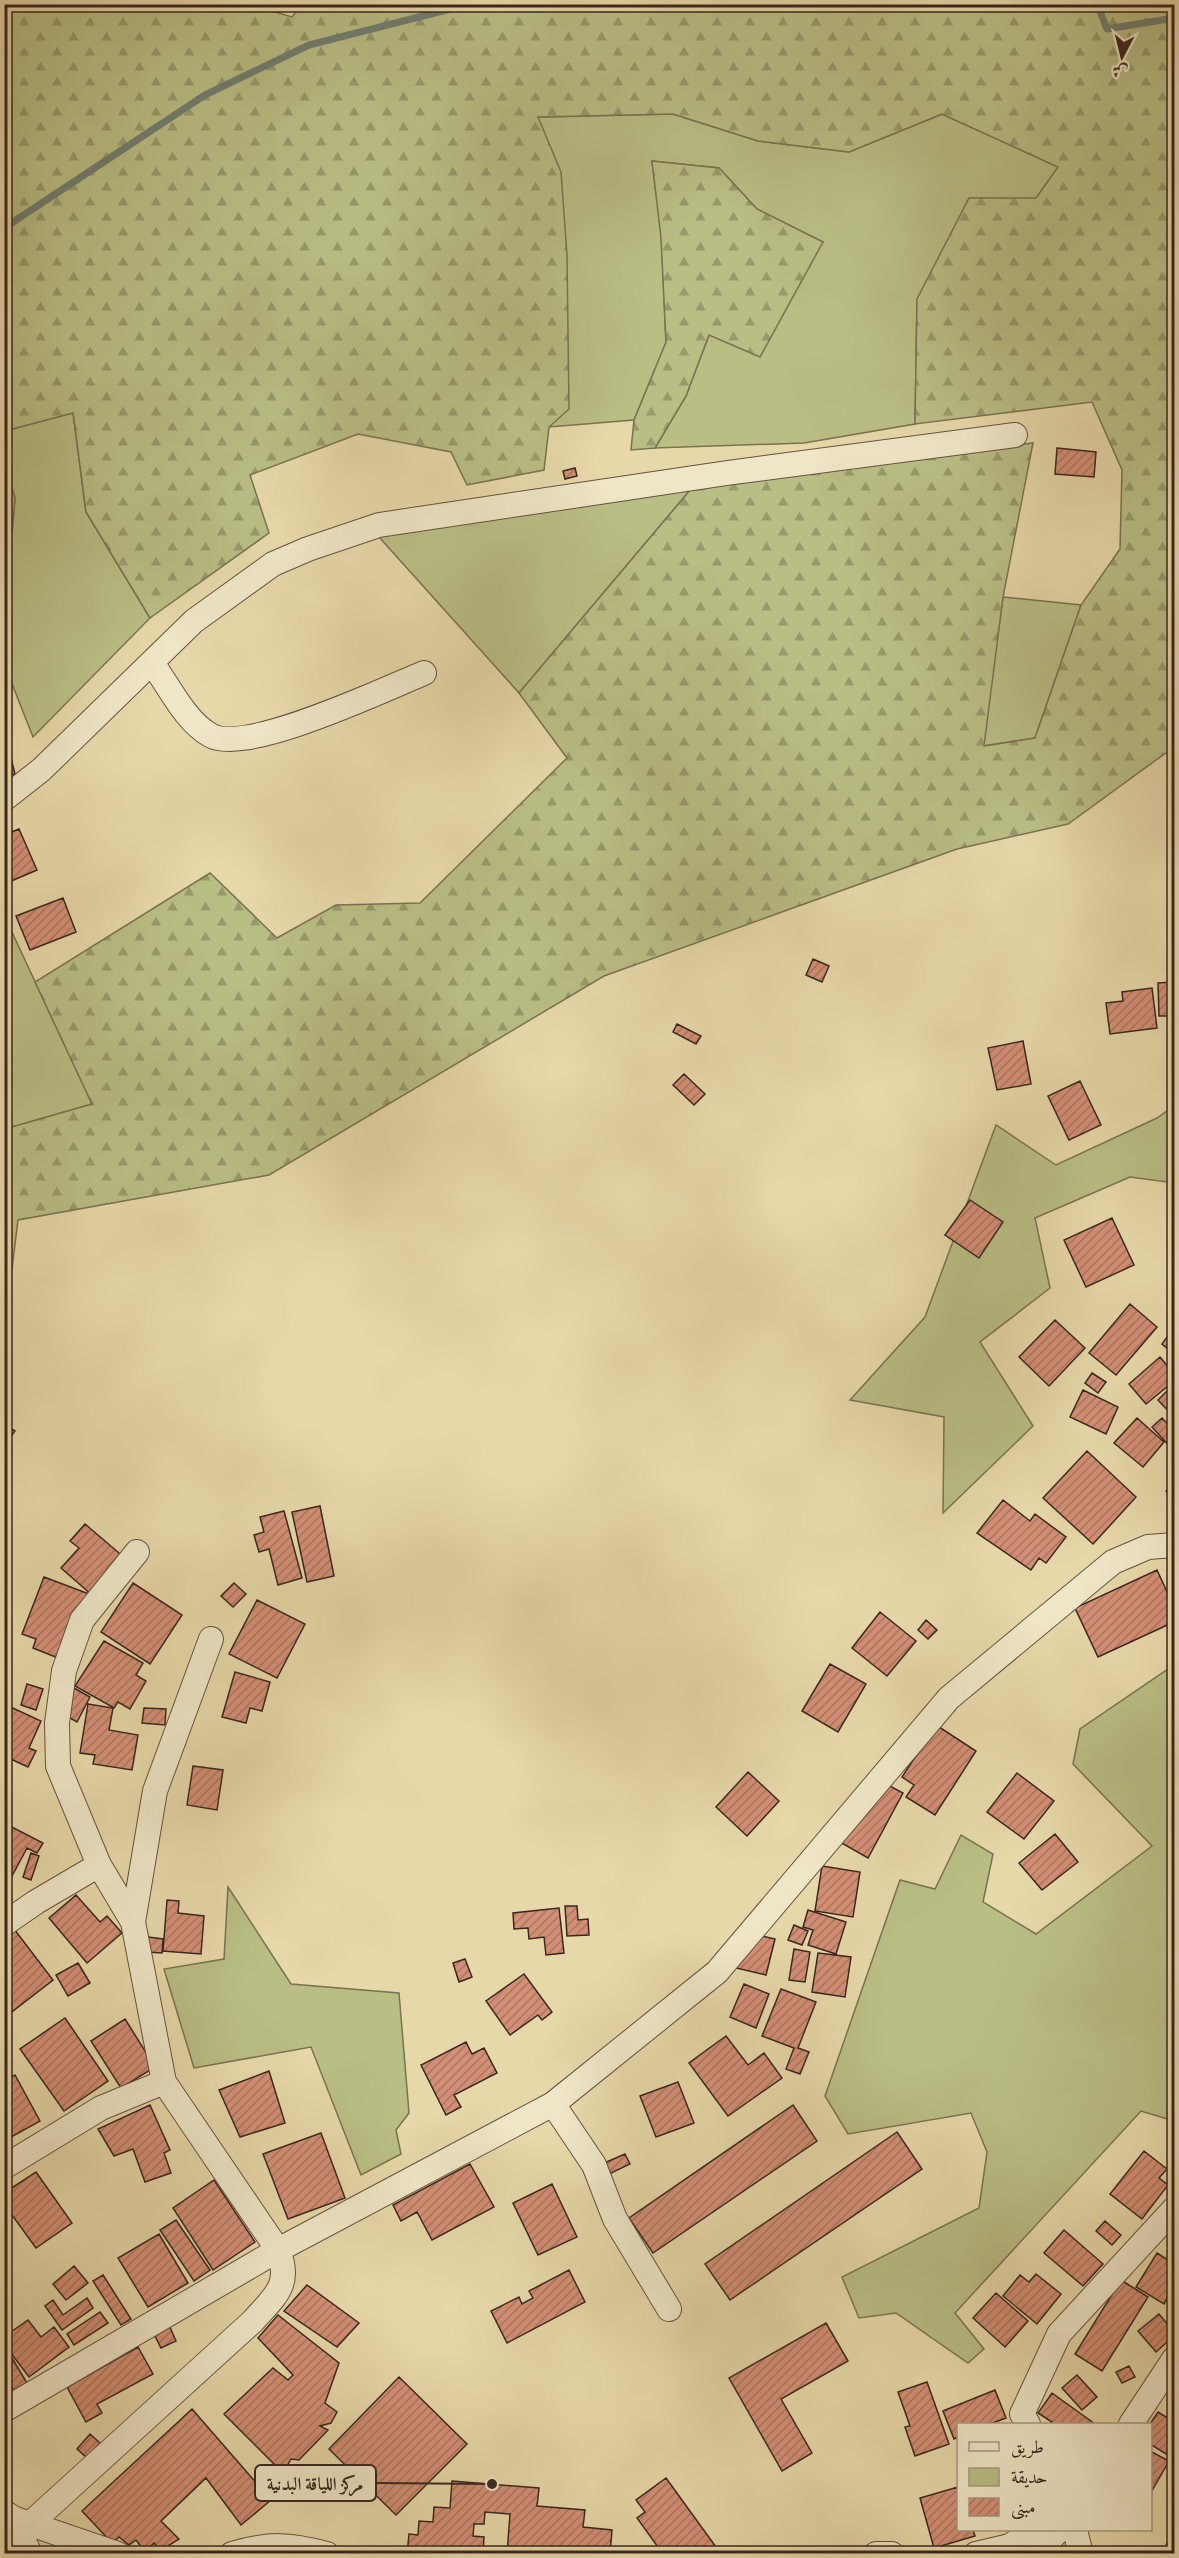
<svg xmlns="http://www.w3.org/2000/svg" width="1179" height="2558" font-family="'IM FELL English',Amiri,serif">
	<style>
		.green { fill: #b9be85; stroke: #797252; stroke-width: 1.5 }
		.forest { fill: url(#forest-firs); stroke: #797252; stroke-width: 1.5 }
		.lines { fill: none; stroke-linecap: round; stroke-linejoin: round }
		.stream { stroke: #717f72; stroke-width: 7 }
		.building { fill: url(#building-hatch); stroke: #39261f; stroke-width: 1.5 }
		.minor-casing { stroke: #645242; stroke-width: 26 }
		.minor { stroke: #efe6c7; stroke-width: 24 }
		.leader { fill: none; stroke: #39261f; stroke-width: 2 }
		.callout-dot { fill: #39261f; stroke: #efe6c7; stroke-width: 2 }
		.callout { fill: #efe6c7; stroke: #39261f; stroke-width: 2 }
		.callout-label { font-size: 18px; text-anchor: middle; font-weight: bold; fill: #39261f }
	</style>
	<defs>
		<pattern id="forest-firs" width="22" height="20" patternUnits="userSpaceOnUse" patternTransform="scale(1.5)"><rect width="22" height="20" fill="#b9be85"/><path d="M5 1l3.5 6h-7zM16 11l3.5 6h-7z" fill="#979a6c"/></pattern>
		<pattern id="building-hatch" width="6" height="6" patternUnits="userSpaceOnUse" patternTransform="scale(1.5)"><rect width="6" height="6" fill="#d38f75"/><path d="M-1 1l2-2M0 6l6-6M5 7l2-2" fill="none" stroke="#ac755f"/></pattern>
	</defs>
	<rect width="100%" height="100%" fill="#e7d8a9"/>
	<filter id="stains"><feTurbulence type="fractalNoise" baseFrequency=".00333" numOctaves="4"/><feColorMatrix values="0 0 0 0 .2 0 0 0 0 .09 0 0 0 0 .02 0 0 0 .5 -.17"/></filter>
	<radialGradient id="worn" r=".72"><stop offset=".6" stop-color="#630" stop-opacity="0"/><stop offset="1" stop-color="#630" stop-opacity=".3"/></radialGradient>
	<path class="green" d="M673,114L758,141L849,152L942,114L1059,167L1037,198L917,299L915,424L804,443L655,448L686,396L709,335L823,242L757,209L719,168L652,161L661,231L666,343L634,420L549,427L537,117Z
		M73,412L86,512L150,618L33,737L5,666L4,535L12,532L15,498L5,466V431Z
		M691,489L519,693L379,537Z
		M1003,597L1081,605L1035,738L983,746Z
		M4,915L92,1104L5,1129H4Z
		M1174,1106V1183L1130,1177L1035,1218L1050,1288L980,1342L1033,1426L943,1513L944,1417L850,1400L925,1317L996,1125L1056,1165L1157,1118Z
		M1174,1665V2121L1141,2111L955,2313L984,2349L968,2363L896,2313L859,2318L842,2277L979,2208L987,2152L971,2113L848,2134L825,2096L900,1880L935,1889L961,1835L993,1854L983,1902L1036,1934L1152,1846L1073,1764L1080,1729Z
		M228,1887L291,1984L399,1993L409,2113L396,2130L401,2154L361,2175L311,2047L194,2068L164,1969L224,1959Z"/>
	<path class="forest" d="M248,4L292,17L302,4L427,5L430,14L470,4L1174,5V747L1068,824L957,849L604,976L269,1175L18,1220L5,1326V1129L92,1104L35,982L210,873L277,938L336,905L420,903L567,758L519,693L691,489L1033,443L1003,597L984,746L1035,738L1081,605L1120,549L1122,470L1092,402L915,424L917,299L969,198H1036L1058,167L942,114L849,152L758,141L673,114L538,117L561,172L567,255L569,409L549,427L544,470L467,485L451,452L358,434L250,475L269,533L150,618L86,512L73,413L5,431V5Z
		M652,161L719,168L757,209L823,242L760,357L709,335L686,396L655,448L631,450L634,420L666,342L661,238Z
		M5,466L15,498L12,533L5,535Z"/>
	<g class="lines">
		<path class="stream" d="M1097,4L1107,29L1174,18
			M4,228L205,95L309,45L470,4"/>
	</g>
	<path class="building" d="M1057,448L1096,452L1094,477L1055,474Z
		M575,468L577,476L565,479L563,471Z
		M6,738L15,774L4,776V739Z
		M19,829L37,870L4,884V835Z
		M63,898L76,932L30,950L16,916Z
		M813,959L829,966L822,982L806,975Z
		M1174,982V1024H1170L1169,1016H1159L1158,983Z
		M1152,988L1157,1028L1110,1034L1106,1003L1123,1001L1122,992Z
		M677,1024L701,1036L696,1044L673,1032Z
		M1023,1041L1031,1084L997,1090L988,1048Z
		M684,1074L705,1094L694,1105L673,1085Z
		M1080,1081L1101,1125L1069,1140L1048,1096Z
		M970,1200L1003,1222L979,1258L945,1235Z
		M1112,1218L1134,1265L1086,1287L1064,1240Z
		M1130,1304L1157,1327L1116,1375L1089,1353Z
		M1055,1320L1085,1348L1049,1386L1019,1357Z
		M1174,1327V1354L1162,1344Z
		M1160,1357L1174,1374V1394L1168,1386L1146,1404L1129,1384Z
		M1092,1373L1106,1382L1098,1393L1085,1383Z
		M1083,1390L1118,1407L1106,1434L1070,1417Z
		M1168,1390L1174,1396V1417L1158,1400Z
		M1137,1418L1164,1442L1143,1467L1114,1443Z
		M1162,1418L1174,1431V1447L1172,1449L1152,1427Z
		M4,1424L15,1431L4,1446Z
		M1087,1451L1136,1497L1093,1544L1043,1498Z
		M1174,1484V1502L1166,1491Z
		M1003,1500L1030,1521L1035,1514L1066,1537L1046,1563L1039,1558L1031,1570L977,1533Z
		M320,1506L334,1576L307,1582L292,1512Z
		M284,1511L302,1578L278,1585L269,1549L259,1552L254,1535L264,1532L260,1517Z
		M85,1524L126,1559L93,1596L61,1568L79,1548L70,1541Z
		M1157,1570L1174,1607V1622L1098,1657L1075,1608Z
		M44,1577L89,1594L63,1660L33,1648L36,1639L22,1634Z
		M133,1583L182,1615L150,1664L101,1632Z
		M234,1583L246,1594L233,1607L221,1596Z
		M257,1600L305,1624L277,1678L229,1654Z
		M880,1612L916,1641L887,1676L852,1648Z
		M926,1620L937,1630L928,1639L918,1630Z
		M104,1641L143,1663L136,1675L146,1681L130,1709L118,1702L114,1708L75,1686Z
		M830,1664L866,1684L838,1732L802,1711Z
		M235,1672L270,1682L262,1711L250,1708L246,1723L222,1717Z
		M27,1684L43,1689L36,1710L21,1705Z
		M74,1688L90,1697L77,1722L61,1713Z
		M4,1704L41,1721L29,1748L36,1751L28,1767L4,1756Z
		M88,1704L113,1708L109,1730L138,1735L132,1770L93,1764L95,1755L80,1753Z
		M144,1708L166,1709L165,1725L142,1723Z
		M936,1725L976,1751L935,1815L906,1797L914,1785L902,1777Z
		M193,1766L223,1770L217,1810L187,1805Z
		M748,1772L779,1801L747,1836L716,1807Z
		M1017,1773L1054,1801L1024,1839L987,1812Z
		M873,1777L903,1793L868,1858L838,1841Z
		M4,1823L43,1843L37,1853L27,1848L4,1891Z
		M1055,1834L1078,1862L1042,1890L1019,1863Z
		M31,1853L39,1856L31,1880L23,1877Z
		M822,1866L860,1872L853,1917L815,1911Z
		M76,1895L100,1922L107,1916L122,1933L87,1963L49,1918Z
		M167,1900L179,1901L178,1913L204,1916L201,1954L163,1951Z
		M565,1906H577L578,1920L588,1919L589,1935L567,1936Z
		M559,1908L564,1953L546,1955L544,1937L529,1939L528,1928L514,1929L513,1913Z
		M808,1910L846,1922L836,1954L808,1945L813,1930L803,1927Z
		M11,1925L53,1980L4,2018V1930Z
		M794,1925L808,1931L802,1945L788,1940Z
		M744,1932L775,1939L766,1975L736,1968Z
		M148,1937L163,1939L162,1953L147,1952Z
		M794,1949L810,1952L805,1982L789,1980Z
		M818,1953L851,1957L845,1997L812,1992Z
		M465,1959L472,1977L459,1982L453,1963Z
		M78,1963L90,1983L68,1996L56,1975Z
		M524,1974L552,2012L542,2020L538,2015L510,2035L486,2001Z
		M744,1984L769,1994L756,2028L730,2017Z
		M781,1989L816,2002L798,2048L809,2052L800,2074L786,2069L794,2048L762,2036Z
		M65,2018L108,2081L64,2111L20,2049Z
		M125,2019L155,2067L121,2088L91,2041Z
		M726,2036L748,2065L764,2053L782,2078L728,2116L689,2063Z
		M466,2042L472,2054L484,2048L497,2073L454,2095L461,2107L446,2115L421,2065Z
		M269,2071L285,2123L240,2137L219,2090Z
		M15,2075L40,2121L4,2141V2081Z
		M678,2082L694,2123L656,2137L640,2096Z
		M150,2105L170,2150L164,2153L171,2173L145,2182L133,2149L114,2156L98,2129Z
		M793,2105L817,2141L653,2253L629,2218Z
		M897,2132L922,2169L730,2300L705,2264Z
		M321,2133L345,2198L288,2219L263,2154Z
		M1144,2151L1167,2169L1159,2178L1168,2185L1142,2219L1110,2194Z
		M625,2154L630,2164L607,2175L602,2164Z
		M470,2164L494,2207L432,2240L417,2212L401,2221L393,2205Z
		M36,2172L72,2223L36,2248L4,2204V2193Z
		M214,2180L255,2242L213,2270L173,2208Z
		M552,2184L577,2237L538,2255L513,2203Z
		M4,2212L12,2222L4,2228Z
		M176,2220L210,2270L194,2281L160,2230Z
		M1105,2221L1121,2235L1112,2245L1096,2231Z
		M1064,2230L1103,2264L1083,2286L1044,2253Z
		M159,2234L188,2283L148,2307L118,2258Z
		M1157,2253L1174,2264V2287L1164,2304L1136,2287Z
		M74,2266L88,2283L66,2300L53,2284Z
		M569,2270L585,2302L507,2343L491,2311L519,2297L522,2304L533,2298L529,2291Z
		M1036,2274L1061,2294L1037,2324L1003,2296L1020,2275L1029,2282Z
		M103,2275L131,2319L121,2325L93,2281Z
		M1121,2280L1148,2297L1102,2371L1075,2354Z
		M307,2285L359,2323L337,2347L284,2311Z
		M996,2293L1028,2321L1005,2347L973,2318Z
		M87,2298L93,2308L62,2330L45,2306L53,2300L63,2315Z
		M100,2312L108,2323L74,2345L67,2334Z
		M1159,2314L1174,2332V2336L1156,2352L1138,2331Z
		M278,2315L339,2363L325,2403L337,2412L331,2423L320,2426L328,2430L299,2460L291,2459L283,2473L224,2414L273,2368L288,2380L293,2375L258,2338Z
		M28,2320L41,2337L54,2327L69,2347L29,2377L4,2344V2337Z
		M826,2323L848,2361L781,2399L812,2453L782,2471L729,2378Z
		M169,2325L176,2341L161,2348L153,2332Z
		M138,2347L153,2374L97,2404L102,2413L86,2422L67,2387Z
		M12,2358L27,2383L14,2391L4,2376V2362Z
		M1129,2366L1135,2377L1122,2383L1116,2372Z
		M1077,2375L1097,2397L1082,2410L1062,2388Z
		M399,2377L467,2444L396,2515L329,2449Z
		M927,2382L949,2444L915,2456L905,2427L910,2426L898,2392Z
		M995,2390L1006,2418L990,2424H958V2437L954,2439L943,2411Z
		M1052,2393L1095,2424H1050L1052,2422L1038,2413Z
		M192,2409L271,2500L241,2525L206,2478L161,2521L179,2539L160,2551L154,2543L145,2552L136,2540L129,2545L119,2537L112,2543L82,2511Z
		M1158,2412L1174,2422V2459L1150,2444V2424Z
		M90,2434L100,2443L87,2458L77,2449Z
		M1150,2451L1169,2461L1150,2494Z
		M666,2478L716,2547L707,2554H663L637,2518L645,2512L636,2500Z
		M452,2481L539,2488L537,2506L585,2510L583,2527L612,2530L610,2554H507L510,2514L485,2512L484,2524H474L473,2536L484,2537L483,2554H407L409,2534L418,2535L419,2521L433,2522L434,2507L450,2508Z
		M958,2487V2530H973L975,2536L934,2548L920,2498Z
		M1167,2543L1174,2545V2554H1163Z"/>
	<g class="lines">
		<g class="minor-casing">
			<path id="minor" d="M152,663C169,686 185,721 210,735C244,756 385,689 424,673
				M4,799L41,770L194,621L273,564L308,549L379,525L727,473L1015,435
				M133,1922L155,1791L211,1639
				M4,1924L36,1902L99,1865
				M553,2104L594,2165L615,2219L669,2309
				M4,2167L101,2108L164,2082
				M4,2410L278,2250L553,2104L717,1972L949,1698L1113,1562L1148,1547L1174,1545
				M1028,2424L1022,2414L1059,2334L1174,2209
				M1131,2424L1174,2359
				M7,2514L13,2518L30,2554
				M13,2518L118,2554
				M31,2523L253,2321C275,2296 292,2285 278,2250L164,2082L133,1922L99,1865L58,1766L57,1723L64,1671L82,1620L137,1552
				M1075,2530L1081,2554
				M232,2554C269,2543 290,2544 327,2554
				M876,2554H892
				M976,2554L1010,2546L1026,2535L1041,2530
				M1036,2554L1059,2530"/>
		</g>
		<use href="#minor" class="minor"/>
	</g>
	<path class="leader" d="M492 2484L376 2483"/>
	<circle class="callout-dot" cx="492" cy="2484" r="6"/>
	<rect class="callout" x="255" y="2465" width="121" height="36" rx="6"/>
	<g class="callout-label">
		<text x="315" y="2490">مركز اللياقة البدنية</text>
	</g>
	<rect width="1179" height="2558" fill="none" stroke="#e7d8a9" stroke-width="24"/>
	<rect x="6" y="6" width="1167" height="2546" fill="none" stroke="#39261f" stroke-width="3"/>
	<rect x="12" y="12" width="1155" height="2534" fill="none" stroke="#39261f" stroke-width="1.5"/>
	<rect x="957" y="2423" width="195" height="108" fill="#efe6c7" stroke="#a69984" stroke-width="1.5"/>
	<rect x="969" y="2442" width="30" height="9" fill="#efe6c7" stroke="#a69984" stroke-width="1.5"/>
	<text x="1011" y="2453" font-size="18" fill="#39261f">طريق</text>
	<rect x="969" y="2468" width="30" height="18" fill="#b9be85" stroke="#a69984" stroke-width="1.5"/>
	<text x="1011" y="2483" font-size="18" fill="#39261f">حديقة</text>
	<rect x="969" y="2498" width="30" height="18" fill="url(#building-hatch)" stroke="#a69984" stroke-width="1.5"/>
	<text x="1011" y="2513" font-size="18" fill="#39261f">مبنى</text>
	<g transform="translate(1122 57) rotate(187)" stroke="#efe6c7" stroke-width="4.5" paint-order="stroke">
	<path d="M0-4.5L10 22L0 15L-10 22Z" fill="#39261f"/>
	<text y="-9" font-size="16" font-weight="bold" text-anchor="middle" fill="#39261f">ش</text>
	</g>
	<rect width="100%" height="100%" filter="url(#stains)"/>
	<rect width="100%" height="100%" fill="url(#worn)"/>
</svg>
